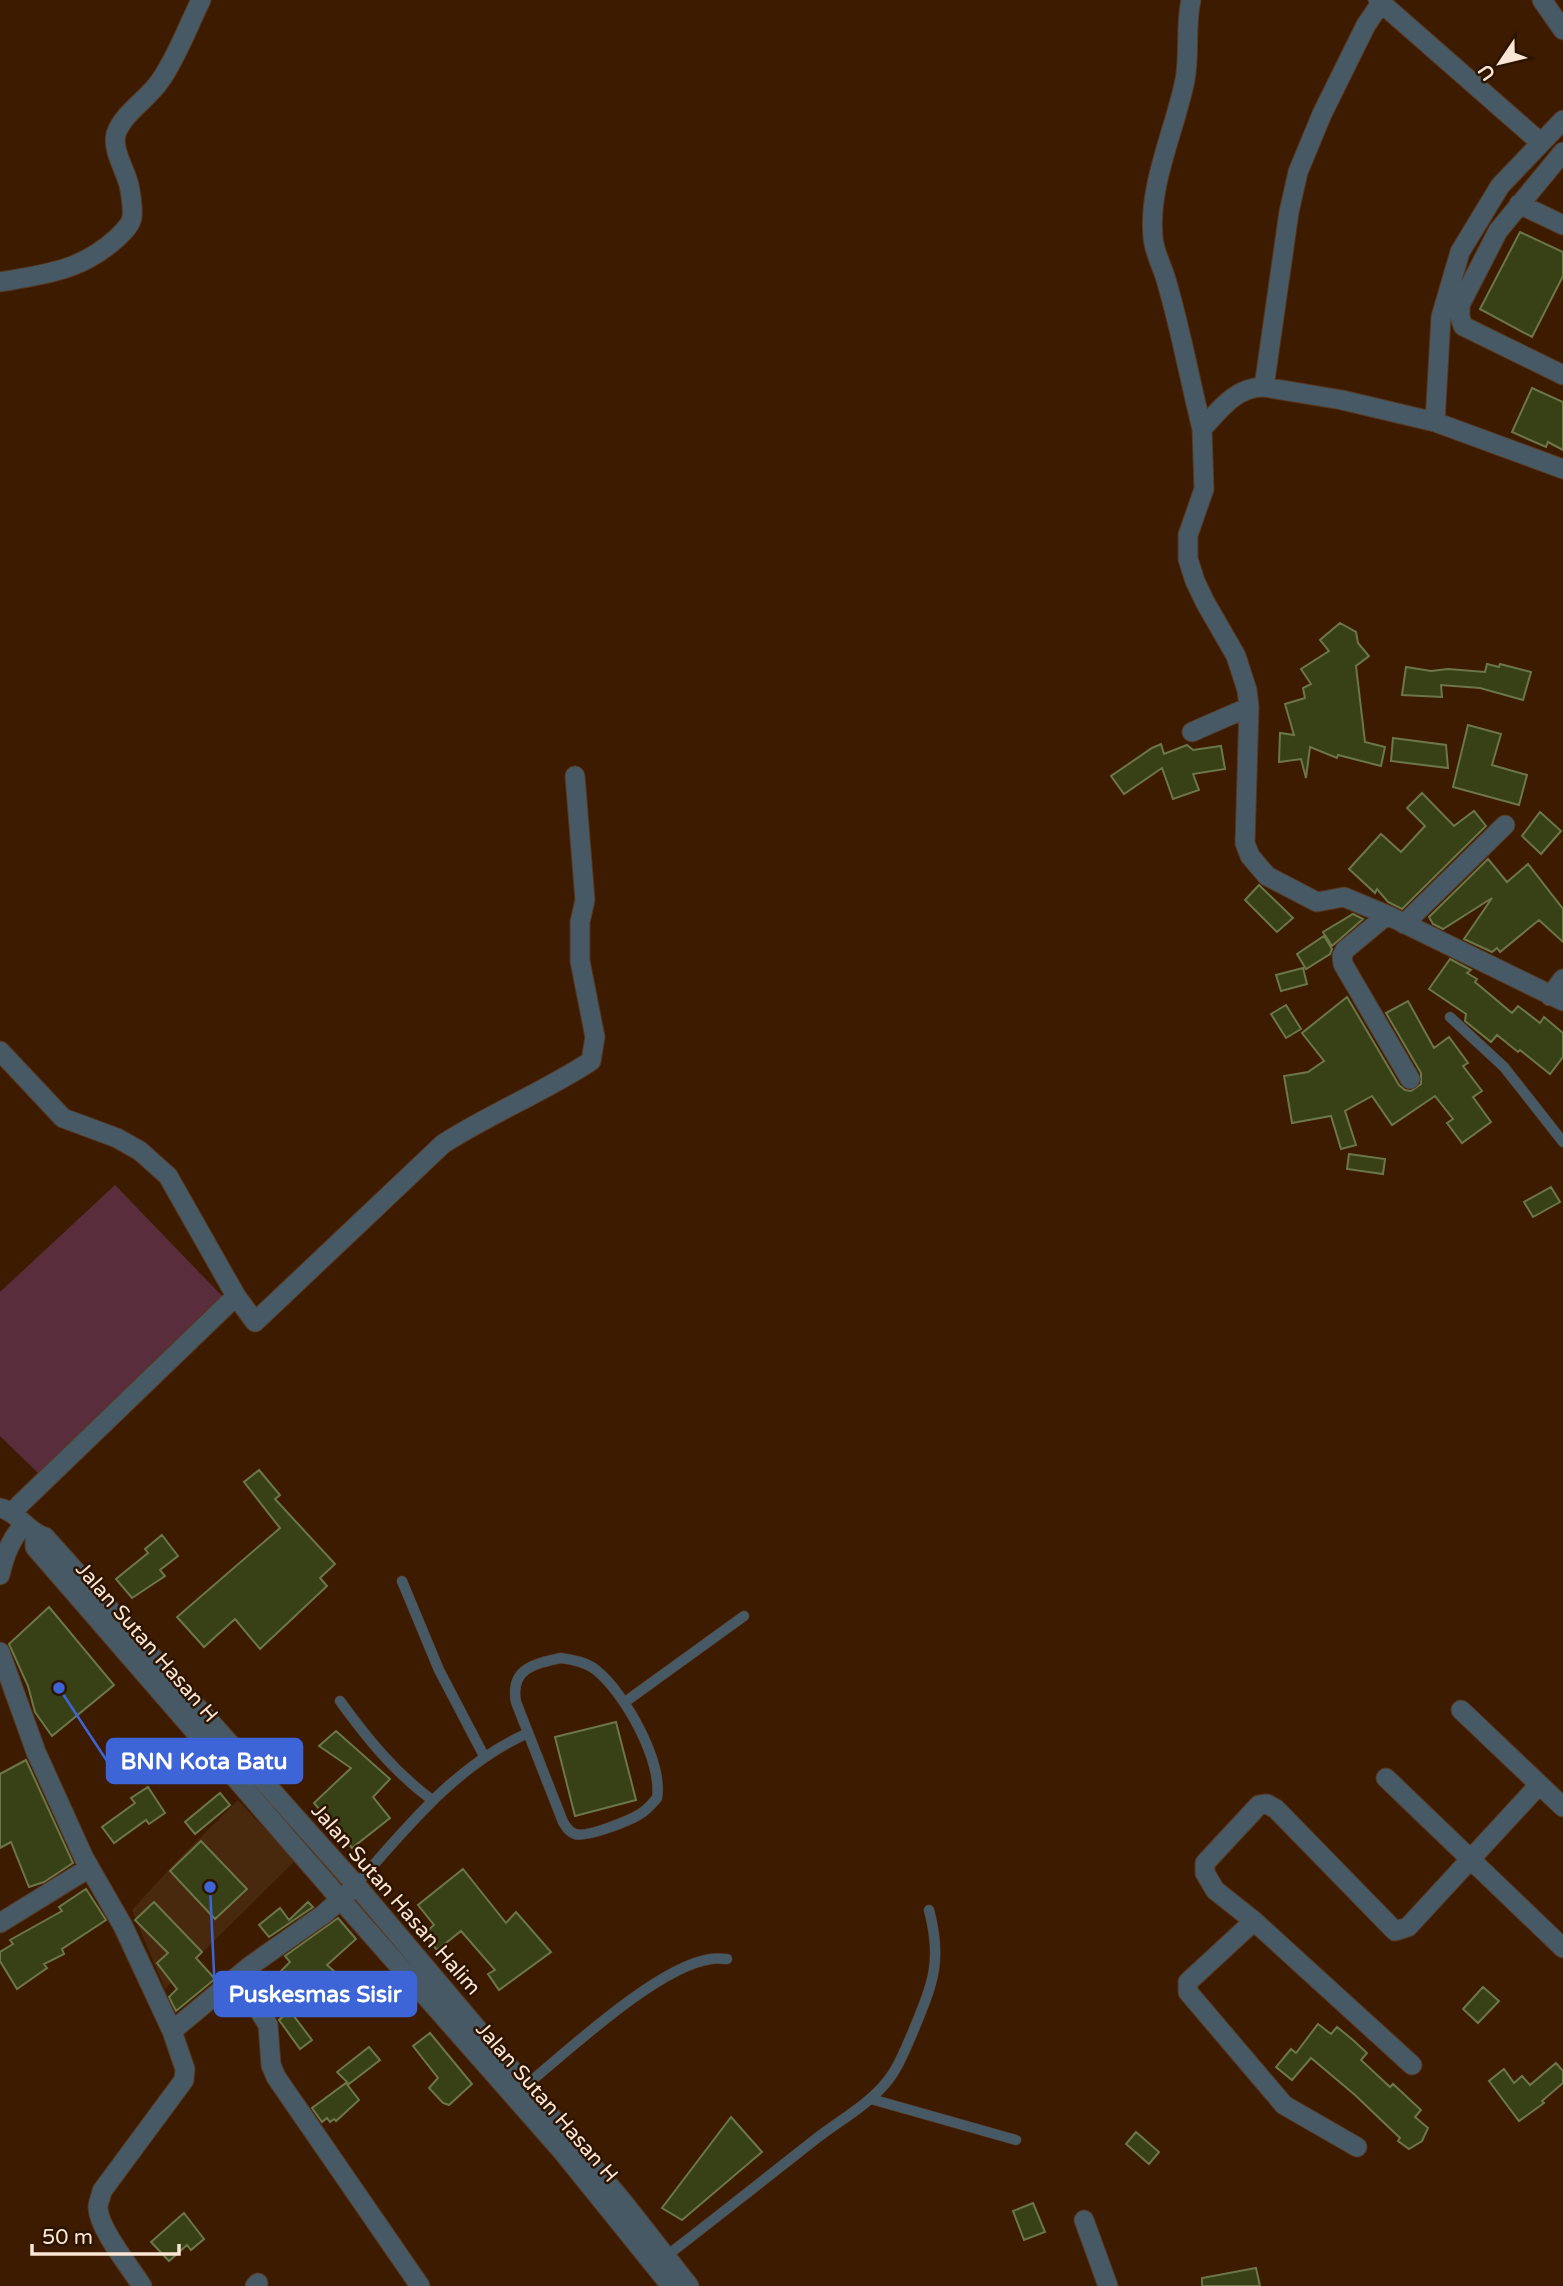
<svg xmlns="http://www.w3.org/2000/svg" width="1563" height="2286" font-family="'Varela Round',sans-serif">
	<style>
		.built { fill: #48290e }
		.green { fill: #5a2d3d }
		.building { fill: #384115; stroke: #6c7649; stroke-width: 2 }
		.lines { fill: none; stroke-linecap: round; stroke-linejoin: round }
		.lane-casing { stroke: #57371e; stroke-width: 11 }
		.street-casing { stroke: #57371e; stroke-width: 21 }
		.lane { stroke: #475965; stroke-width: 10 }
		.street { stroke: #475965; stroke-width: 19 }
		.labels { text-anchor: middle; stroke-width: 5; stroke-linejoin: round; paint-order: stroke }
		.street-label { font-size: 21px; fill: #fbe5d4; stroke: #2d1400 }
		.leader { fill: none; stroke: #3e65d7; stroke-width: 2.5 }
		.callout-dot { fill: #3e65d7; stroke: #2d1400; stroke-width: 2.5 }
		.callout { fill: #3e65d7; stroke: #3e65d7; stroke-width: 2.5 }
		.callout-label { font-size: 23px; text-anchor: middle; font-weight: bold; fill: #fff }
	</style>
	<rect width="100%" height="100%" fill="#3c1b00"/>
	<path class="built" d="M238,1800L295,1861L165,1989L132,1910L173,1865Z"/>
	<path class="green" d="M115,1185L223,1297L39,1474L0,1436V1292Z"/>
	<path class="building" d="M1520,232L1563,252V276L1532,337L1480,309Z
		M1532,388L1563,402V450L1548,442L1546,447L1512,432Z
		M1340,623L1356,632L1358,643L1369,656L1356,666L1365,742L1385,747L1381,766L1338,755L1337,758L1310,747L1306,778L1301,759L1279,762L1280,733L1294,735L1285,704L1305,698L1303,688L1311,684L1301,669L1329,651L1320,640Z
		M1487,664L1499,667L1500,664L1531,672L1523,700L1480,688L1441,685L1442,697L1402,695L1406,667L1431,671L1448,669L1485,672Z
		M1468,725L1501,734L1492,765L1527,775L1519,805L1453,787Z
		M1393,738L1446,745L1448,768L1391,761Z
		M1161,744L1164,754L1187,745L1193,750L1221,746L1225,769L1193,774L1199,790L1173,799L1162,768L1124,794L1111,776L1152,748Z
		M1422,793L1454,826L1474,811L1486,826L1402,909L1388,902L1377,889L1375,893L1349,869L1381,834L1401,852L1425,826L1407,808Z
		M1540,812L1561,831L1541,854L1522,836Z
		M1488,859L1507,882L1528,864L1563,909V942L1539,920L1500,952L1497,948L1492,952L1464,939L1492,898L1443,929L1433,924L1429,917Z
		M1259,885L1293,918L1277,932L1245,900Z
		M1353,914L1363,919L1332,946L1323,932Z
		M1324,936L1332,949L1330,954L1306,969L1297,954Z
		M1450,959L1471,970L1467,973L1477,979L1475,982L1512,1013L1518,1006L1540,1023L1544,1017L1563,1033V1057L1550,1074L1520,1050L1518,1052L1497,1035L1491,1042L1465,1021L1466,1014L1429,989Z
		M1303,968L1307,984L1281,991L1276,975Z
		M1347,997L1399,1085L1405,1090L1411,1091L1421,1084V1073L1386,1013L1408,1001L1434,1048L1449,1037L1468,1063L1463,1066L1482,1091L1473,1097L1491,1122L1462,1143L1447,1123L1453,1119L1435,1096L1392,1125L1372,1096L1345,1111L1356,1145L1341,1149L1331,1116L1292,1123L1284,1076L1308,1072L1324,1061L1302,1033Z
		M1286,1005L1301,1029L1286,1038L1271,1014Z
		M1349,1154L1385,1159L1383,1174L1347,1169Z
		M1551,1187L1560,1202L1533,1217L1524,1202Z
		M259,1470L280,1495L275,1499L335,1564L320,1578L327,1586L260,1649L235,1619L204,1647L177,1617L280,1528L244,1482Z
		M162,1535L178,1556L160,1570L165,1576L132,1598L116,1579L148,1553L145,1549Z
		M49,1607L114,1685L52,1736L35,1712L28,1686L9,1644Z
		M616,1722L636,1800L575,1816L555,1737Z
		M336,1731L390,1779L373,1797L390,1818L352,1848L314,1803L351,1768L319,1746Z
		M26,1760L73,1863L44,1882L29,1887L11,1842L0,1848V1774Z
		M148,1787L165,1813L149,1824L146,1820L114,1843L102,1827L135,1803L131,1798Z
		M220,1793L230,1805L195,1834L185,1822Z
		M201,1841L247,1889L215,1919L170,1871Z
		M463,1869L506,1923L516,1912L551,1952L499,1990L488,1974L495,1970L461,1931L437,1950L424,1934L434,1925L418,1905Z
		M86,1889L106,1920L62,1949L64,1954L44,1964L47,1968L17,1989L0,1961V1952L13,1944L10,1940L62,1911L59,1907Z
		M154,1902L202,1952L196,1958L215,1979L176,2011L169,1997L177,1989L157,1963L168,1953L135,1920Z
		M308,1902L313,1907L269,1937L259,1925L280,1908L289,1920Z
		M338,1918L356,1939L327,1965L334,1971L298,2006L271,1981L290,1962L285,1956Z
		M1483,1987L1499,2001L1478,2023L1463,2009Z
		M290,2011L312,2040L300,2049L279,2020Z
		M1318,2024L1331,2034L1337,2027L1353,2040L1367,2053L1361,2060L1390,2087L1393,2084L1421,2110L1415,2117L1428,2128L1422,2141L1409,2149L1398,2141L1400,2138L1355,2095L1311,2058L1292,2080L1276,2067L1291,2049L1296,2053Z
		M430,2033L472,2084L449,2105L443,2103L429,2088L438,2078L413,2046Z
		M369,2047L380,2060L349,2084L337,2072Z
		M1556,2063L1563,2071V2083L1542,2101L1544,2103L1519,2121L1489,2081L1504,2069L1514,2083L1522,2076L1530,2085Z
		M346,2083L359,2100L336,2121L334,2119L330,2122L327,2118L322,2122L312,2108Z
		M731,2117L762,2152L682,2220L662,2208Z
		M1136,2132L1159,2152L1149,2164L1126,2144Z
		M1033,2203L1045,2232L1024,2240L1013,2211Z
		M184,2213L204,2239L191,2250L187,2245L169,2261L151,2242Z
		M1256,2268L1260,2286H1202V2278Z"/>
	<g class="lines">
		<g class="lane-casing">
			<path id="lane" d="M1450,1017L1504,1067L1563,1142
				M402,1581L439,1670L484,1756
				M561,1658C573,1660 586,1662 596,1670C625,1693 663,1762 657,1798C652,1804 647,1810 640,1814C629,1821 586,1838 575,1834C569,1832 566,1827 563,1822L516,1702C510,1669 533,1664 561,1658Z
				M340,1701C367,1738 394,1772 432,1800
				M625,1702L744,1616
				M356,1885C407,1827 456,1765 528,1733
				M525,2086C568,2051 658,1966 711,1959C716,1958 722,1959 727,1959
				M871,2099L1016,2140
				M665,2257C716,2218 766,2178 817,2138C839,2121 866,2106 884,2085C897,2071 904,2052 912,2034C932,1985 943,1963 929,1910"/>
		</g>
		<g class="street-casing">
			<path id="street" d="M1191,0C1185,26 1190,53 1185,80C1175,130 1148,185 1153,237C1154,253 1163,267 1167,283C1181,331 1190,381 1202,429
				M1378,0L1541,143
				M1542,0L1563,30
				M1563,152L1498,231L1460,305V317L1463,326L1563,375
				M1519,204L1563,225
				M0,282C46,274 81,271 117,238C123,232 131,225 132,217C133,207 131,195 129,185C125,169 112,150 116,134C123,113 148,99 160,81C177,57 188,26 201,0
				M1264,387L1289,212L1298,172L1322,114L1366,25L1383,0
				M1435,422L1441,317L1460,252L1500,186L1563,120
				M1563,469L1435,422L1342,400L1264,387C1236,387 1220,409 1202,429L1204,489L1188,535V559L1195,581L1205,602L1236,656L1247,690L1249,707L1245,843L1250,856L1267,876L1317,902L1344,897L1387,915L1563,1001
				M1192,732L1249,707
				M1387,915L1345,950L1342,956L1343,964L1410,1079
				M1404,924L1505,825
				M1550,996L1563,979
				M0,1051L63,1118L117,1138L140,1151L168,1176L236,1296L255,1322L443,1144C491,1113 544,1092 591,1061L595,1037L580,961V922L585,900L575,776
				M0,1508C19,1512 26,1532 45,1537L356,1885L624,2203L689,2286
				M12,1512L236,1296
				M35,1534V1547L341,1900L562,2151L671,2286
				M0,1575C4,1557 11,1537 25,1524
				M0,1652L36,1752L84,1858L123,1926L172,2031
				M1461,1710L1563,1807
				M1386,1778L1563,1948
				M1254,1921L1188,1982V1992L1284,2105L1357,2147
				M0,1923L89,1868
				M238,1977L268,2025L271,2065L276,2077L420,2286
				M1412,2065L1254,1921L1215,1890L1205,1873V1863L1259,1805L1267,1804L1276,1809L1395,1931L1408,1927L1539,1785
				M1084,2220L1108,2286
				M142,2286C130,2267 99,2229 98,2208C98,2202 101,2197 102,2191L184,2080L185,2069L172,2031L250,1966L324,1914L348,1893
				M255,2286L258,2283"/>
		</g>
		<use href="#lane" class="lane"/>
		<use href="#street" class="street"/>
	</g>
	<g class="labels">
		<g class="street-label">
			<text transform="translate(147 1642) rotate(49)" y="7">Jalan Sutan Hasan H</text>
			<text transform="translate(396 1899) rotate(49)" y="7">Jalan Sutan Hasan Halim</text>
			<text transform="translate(547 2102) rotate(49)" y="7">Jalan Sutan Hasan H</text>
		</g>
	</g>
	<path class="leader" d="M59 1688L107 1761M210 1887L215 1994"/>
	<g class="callout-dot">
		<circle cx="59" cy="1688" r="7"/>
		<circle cx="210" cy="1887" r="7"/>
	</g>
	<g class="callout">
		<rect x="107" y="1739" width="195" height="44" rx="7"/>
		<rect x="215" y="1972" width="201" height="44" rx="7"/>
	</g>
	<g class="callout-label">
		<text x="204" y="1769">BNN Kota Batu</text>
		<text x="315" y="2002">Puskesmas Sisir</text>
	</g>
	<g transform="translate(1500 63) rotate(235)" stroke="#2d1400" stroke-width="5" paint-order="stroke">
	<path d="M0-5L12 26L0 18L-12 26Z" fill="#fbe5d4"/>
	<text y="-10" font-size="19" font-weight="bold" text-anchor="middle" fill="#fbe5d4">U</text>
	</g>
	<path d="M32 2244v10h147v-10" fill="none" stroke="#fbe5d4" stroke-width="3.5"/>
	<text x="42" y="2244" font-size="21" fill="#fbe5d4" stroke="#2d1400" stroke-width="5" paint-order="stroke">50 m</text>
</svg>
